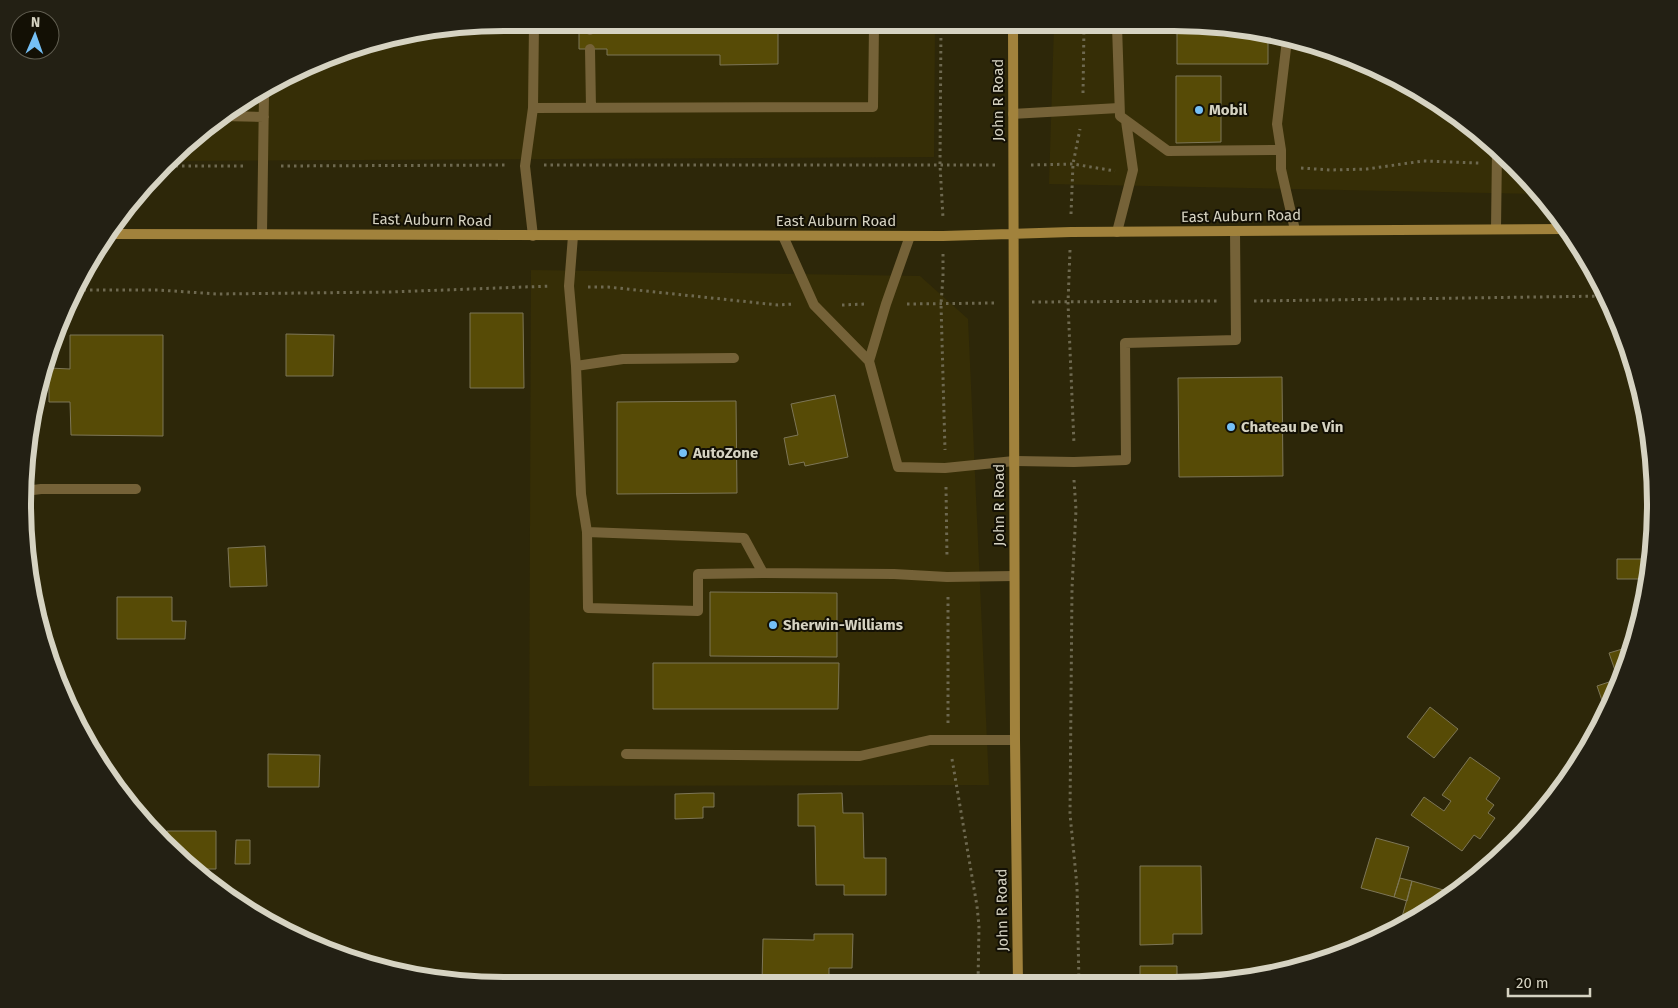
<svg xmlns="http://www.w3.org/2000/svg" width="1678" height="1008" font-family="'Fira Sans',sans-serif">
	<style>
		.built { fill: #362e06 }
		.building { fill: #574b06; stroke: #7d7657 }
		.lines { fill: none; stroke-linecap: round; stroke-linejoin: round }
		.path { stroke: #6e6950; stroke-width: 3; stroke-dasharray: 2.5 4; stroke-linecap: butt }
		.service { stroke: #756238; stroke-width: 10 }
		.secondary { stroke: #a1823c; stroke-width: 10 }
		.poi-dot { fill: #75c0f6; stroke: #131005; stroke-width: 2 }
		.labels { text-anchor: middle; stroke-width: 4; stroke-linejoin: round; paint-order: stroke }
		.street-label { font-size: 15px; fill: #d6d3c2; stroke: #131005 }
		.poi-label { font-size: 15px; font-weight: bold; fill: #d6d3c2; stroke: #131005; text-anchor: start }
		.rim { fill: none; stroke: #d6d3c2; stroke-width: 6 }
	</style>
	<rect width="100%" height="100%" fill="#2d2709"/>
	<path class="built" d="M504,23L935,25L934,157L174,161L211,122L350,48Z
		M1054,26L1237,27L1358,59L1467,122L1536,186L1541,194L1049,184Z
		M531,270L920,276L968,319L989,785L529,786Z"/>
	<path class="building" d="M607,23L778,24V64L720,65V55H607V49H579V30H607Z
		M1177,26L1237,27L1268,35V64H1177Z
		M1176,76H1221V142L1176,143Z
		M470,313H523L524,388H470Z
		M286,334L334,335L333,376H286Z
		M70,335H163V436L71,435L70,402H49V368L70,369Z
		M1282,377L1283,476L1179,477L1178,378Z
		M835,395L848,457L805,466L804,462L789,465L784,438L798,435L791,404Z
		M736,401L737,493L617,494V402Z
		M265,546L267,586L230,587L228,548Z
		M1617,559H1646L1645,579H1617Z
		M710,592L837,593V657L710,656Z
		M117,597H172V621H186L185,639H117Z
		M1629,647L1630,652L1607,715L1597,686L1618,679L1609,653Z
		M653,663H839L838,709H653Z
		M1430,707L1458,729L1434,758L1407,737Z
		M268,754L320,755L319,787H268Z
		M1470,757L1500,778L1486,799L1494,805L1488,813L1495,818L1480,839L1474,835L1462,851L1411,815L1424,797L1444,811L1451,801L1442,795Z
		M703,793H714V807H703V818L675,819V794Z
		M842,793L843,813H863L864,858H886V895H844V885H816L815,826H798V794Z
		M167,831H216V869H195L166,839Z
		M1376,838L1409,847L1394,897L1361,888Z
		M236,840H250V864H235Z
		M1140,866H1201L1202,934H1173V944L1140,945Z
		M1400,878L1412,881L1407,901L1394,897Z
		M1412,881L1447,891L1445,899L1414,921L1399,928Z
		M814,934H853L852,968H829V983H762L763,939L814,940Z
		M360,960H384L383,966Z
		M1140,966H1177V984H1140Z"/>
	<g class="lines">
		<path class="path" d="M941,25L940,165L943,218
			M1083,93L1084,26
			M544,165H995
			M1031,165L1073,164L1115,171
			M169,166H245
			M281,166L508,165
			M1301,168L1330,170L1367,169L1423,161L1479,163
			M1071,214L1073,164L1080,129
			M1070,250L1068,303L1074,444
			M943,254V277L941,304L945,450
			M588,287H608L778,305L793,304
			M77,290H158L217,294L391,292L551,286
			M1254,301L1606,296
			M1032,302L1218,301
			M907,304L995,303
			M842,305L865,304
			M1074,480L1076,510L1072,588L1070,814L1077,886L1079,984
			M946,487L947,558
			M948,597V723
			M952,759L977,906L979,926L978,984"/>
		<path class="service" d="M590,23V30
			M1117,26L1120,116L1168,151L1281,150
			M1287,40L1277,124L1281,150V169L1295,230
			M590,49L591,108
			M533,108L873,107L874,25
			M1013,114L1119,108
			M222,116L264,117
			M1496,229L1497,150
			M1117,232L1133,170L1126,121
			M262,233L264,94
			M533,236L525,166L533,108L534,23
			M573,236L569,286L576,366L581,494L587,532
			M783,236L814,305L869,361
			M910,236L886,304L869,361L898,467L945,468L1014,461L1074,462L1126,460L1125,343L1236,340L1235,231
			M576,366L623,359L734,358
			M25,491L41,489H136
			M763,573L698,574V611L588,608L587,532L744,538L763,573L894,574L947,577L1014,576
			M626,754L860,756L930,740H1015"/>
		<path class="secondary" d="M1013,25L1015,740L1018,984
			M106,234L943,236L1071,232L1567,229"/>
	</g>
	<g class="poi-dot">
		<circle cx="1199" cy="110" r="5"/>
		<circle cx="1231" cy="427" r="5"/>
		<circle cx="683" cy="453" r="5"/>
		<circle cx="773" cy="625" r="5"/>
	</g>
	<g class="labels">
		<g class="street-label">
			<text transform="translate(998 100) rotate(-90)" y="5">John R Road</text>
			<text transform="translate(1241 216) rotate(-1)" y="5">East Auburn Road</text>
			<text transform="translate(432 220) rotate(1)" y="5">East Auburn Road</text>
			<text x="836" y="226">East Auburn Road</text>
			<text transform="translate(999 505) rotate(-90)" y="5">John R Road</text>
			<text transform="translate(1002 910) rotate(-91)" y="5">John R Road</text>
		</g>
		<g class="poi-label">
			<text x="1209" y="115">Mobil</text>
			<text x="1241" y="432">Chateau De Vin</text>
			<text x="693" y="458">AutoZone</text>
			<text x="783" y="630">Sherwin-Williams</text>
		</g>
	</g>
	<path d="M0 0H1678V1008H0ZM504 31H1174A473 473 0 0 1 1647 504V504A473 473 0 0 1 1174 977H504A473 473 0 0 1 31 504V504A473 473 0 0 1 504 31Z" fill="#232014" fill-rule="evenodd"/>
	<path class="rim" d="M504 31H1174A473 473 0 0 1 1647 504V504A473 473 0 0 1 1174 977H504A473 473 0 0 1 31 504V504A473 473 0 0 1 504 31Z"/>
	<g transform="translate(35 35) rotate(2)"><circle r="24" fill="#131005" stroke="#615e51"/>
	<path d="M0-4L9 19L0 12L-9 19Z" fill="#75c0f6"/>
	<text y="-8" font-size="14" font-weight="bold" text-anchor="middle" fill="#d6d3c2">N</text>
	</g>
	<path d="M1508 988v8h82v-8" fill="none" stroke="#d6d3c2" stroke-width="2.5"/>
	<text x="1516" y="988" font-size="15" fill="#d6d3c2" stroke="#131005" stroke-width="4" paint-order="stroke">20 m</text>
</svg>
